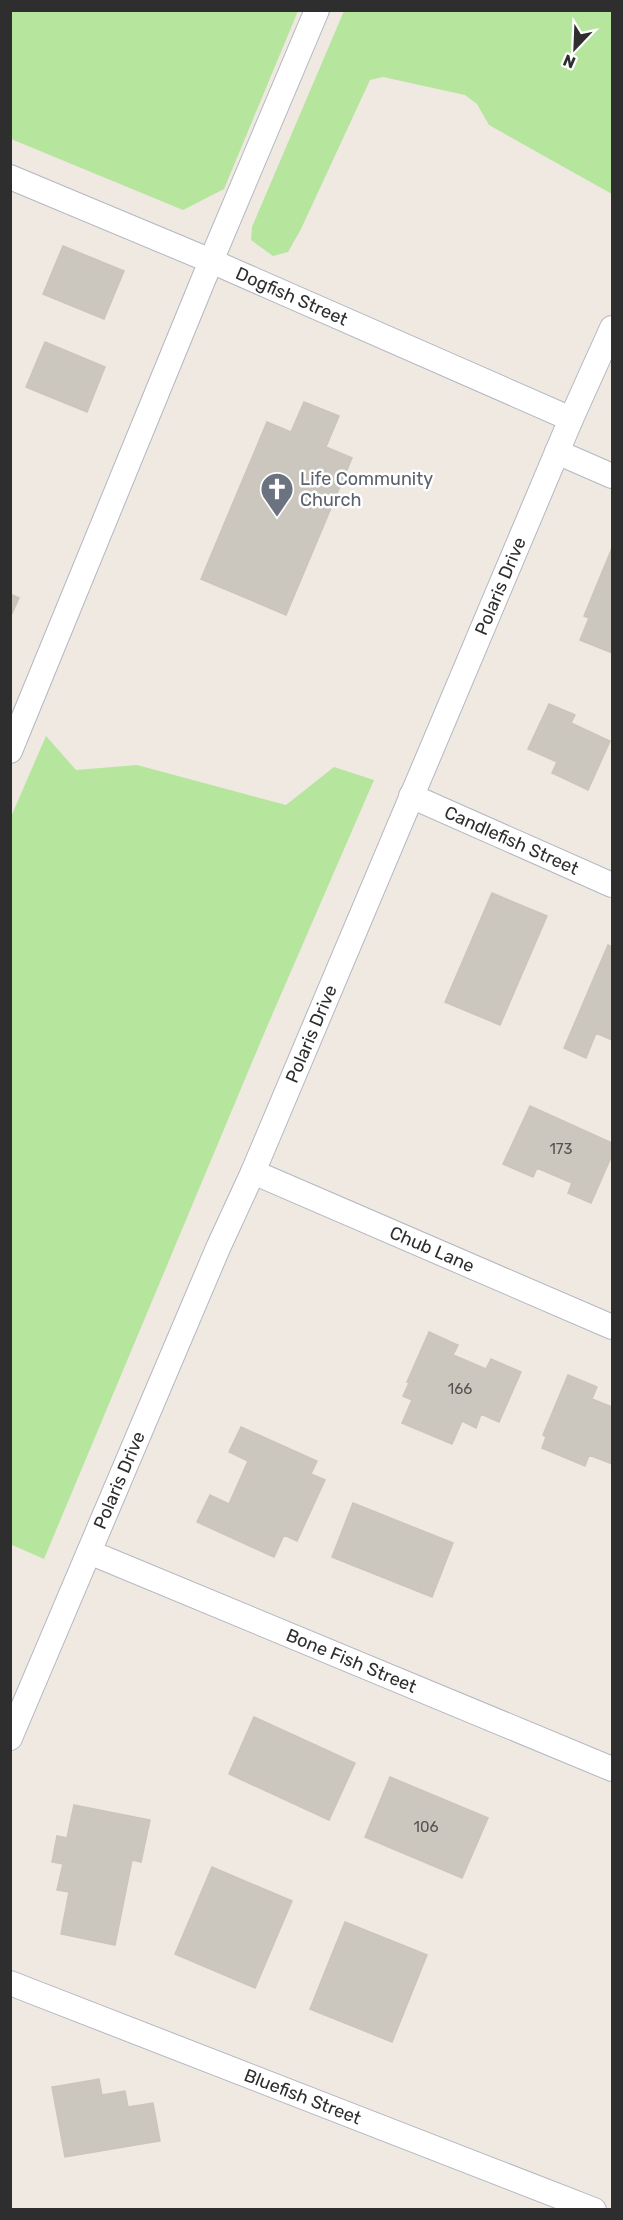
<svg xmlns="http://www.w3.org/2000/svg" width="623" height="2220" font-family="Rubik,sans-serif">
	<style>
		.green { fill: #b6e59e }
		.building { fill: #cbc7bf; stroke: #cbc5ba; stroke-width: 1.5 }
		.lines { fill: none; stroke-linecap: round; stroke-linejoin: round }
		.minor-casing { stroke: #b4b7c1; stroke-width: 26 }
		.minor { stroke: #fff; stroke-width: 24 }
		.labels { text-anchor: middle; stroke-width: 5; stroke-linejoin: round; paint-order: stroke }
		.number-label { font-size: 15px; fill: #555452 }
		.street-label { font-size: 18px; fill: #2e2e2e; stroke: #fff }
		.worship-label { font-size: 18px; fill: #5b616d; stroke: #fff; text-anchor: start }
	</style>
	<rect width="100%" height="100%" fill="#efe9e1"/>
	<path class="green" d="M10,11L11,10L298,11L224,189L183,210L11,139Z
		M344,11H612V194L489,125L477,104L465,95L383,77L370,80L301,229L288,252L273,256L251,240L252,227Z
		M46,736L76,770L137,765L286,805L334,767L374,780L266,1029L44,1559L10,1544V819Z"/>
	<path class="building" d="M63,246L124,271L104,319L43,294Z
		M45,342L105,367L87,412L26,387Z
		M304,402L339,416L326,447L352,458L286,615L201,579L267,422L291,432Z
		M612,548V653L580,640L589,618L584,616Z
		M10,594L19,598L10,618Z
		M549,704L575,715L571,723L610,741L588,790L552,773L557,762L528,749Z
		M492,893L547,916L500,1025L445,1002Z
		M608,945L612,947V1040L596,1033L586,1058L564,1048Z
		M530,1106L612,1143V1155L591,1203L568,1193L572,1183L537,1168L533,1177L503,1164Z
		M429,1332L458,1345L453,1355L486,1369L491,1359L521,1372L499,1422L481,1414L476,1428L462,1421L452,1444L402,1423L412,1400L403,1396L409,1383L407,1382Z
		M568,1375L597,1387L592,1399L612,1407V1464L589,1455L585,1466L542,1448L546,1437L543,1435Z
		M241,1427L317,1461L311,1474L325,1480L297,1541L284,1535L274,1557L197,1522L210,1495L229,1504L248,1461L229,1452Z
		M353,1503L453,1543L432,1597L332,1557Z
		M254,1717L355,1763L329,1820L229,1774Z
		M390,1777L488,1818L462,1878L365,1837Z
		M74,1805L150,1820L141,1862L132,1860L115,1945L61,1934L69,1892L57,1890L63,1864L52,1862L57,1836L67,1838Z
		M212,1867L292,1901L255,1988L175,1954Z
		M345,1922L427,1955L392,2042L310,2009Z
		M99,2079L102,2095L125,2091L128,2107L153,2103L160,2141L65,2157L52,2087Z"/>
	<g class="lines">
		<g class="minor-casing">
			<g id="minor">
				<path id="s1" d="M10,177L211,261L571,419"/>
				<path d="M557,452L612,476"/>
				<path d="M10,751L211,261L317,10"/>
				<path id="s2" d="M411,796L612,885"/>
				<path id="s3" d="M253,1172L612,1327"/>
				<path id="s4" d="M89,1552L612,1769"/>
				<path id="s5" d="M10,1738L218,1248L253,1172L571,419L612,328"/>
				<path id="s6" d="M10,1983L594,2210"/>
			</g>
		</g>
		<use href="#minor" class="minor"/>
	</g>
	<defs>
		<g id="church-pin" transform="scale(1.725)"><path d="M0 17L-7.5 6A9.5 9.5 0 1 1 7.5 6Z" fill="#6b7280" stroke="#fff"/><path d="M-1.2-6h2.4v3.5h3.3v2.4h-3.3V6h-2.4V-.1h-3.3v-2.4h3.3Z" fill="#fff"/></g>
	</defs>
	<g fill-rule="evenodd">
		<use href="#church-pin" x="277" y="489"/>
	</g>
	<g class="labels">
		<g class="number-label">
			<text x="561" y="1154">173</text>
			<text x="460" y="1394">166</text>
			<text x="426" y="1832">106</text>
		</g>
		<g class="street-label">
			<text dy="6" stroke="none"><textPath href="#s1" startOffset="306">Dogfish Street</textPath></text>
			<text dy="6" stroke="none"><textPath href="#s5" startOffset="1252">Polaris Drive</textPath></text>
			<text dy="6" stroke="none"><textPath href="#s2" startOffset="110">Candlefish Street</textPath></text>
			<text dy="6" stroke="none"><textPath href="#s5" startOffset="766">Polaris Drive</textPath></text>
			<text dy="6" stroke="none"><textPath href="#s3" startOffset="195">Chub Lane</textPath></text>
			<text dy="6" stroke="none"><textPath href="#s5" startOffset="280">Polaris Drive</textPath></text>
			<text dy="6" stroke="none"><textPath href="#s4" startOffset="284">Bone Fish Street</textPath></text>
			<text dy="6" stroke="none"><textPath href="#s6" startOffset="314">Bluefish Street</textPath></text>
		</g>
		<g class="worship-label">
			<text x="300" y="485">Life Community<tspan x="300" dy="21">Church</tspan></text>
		</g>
	</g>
	<rect width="623" height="2220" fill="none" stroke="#2e2e2e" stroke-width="24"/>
	<g transform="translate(575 48) rotate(203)" stroke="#ffffff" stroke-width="4.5" paint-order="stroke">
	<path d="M0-4.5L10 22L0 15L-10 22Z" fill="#2e2e2e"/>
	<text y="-9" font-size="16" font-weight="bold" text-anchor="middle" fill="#2e2e2e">N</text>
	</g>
</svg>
